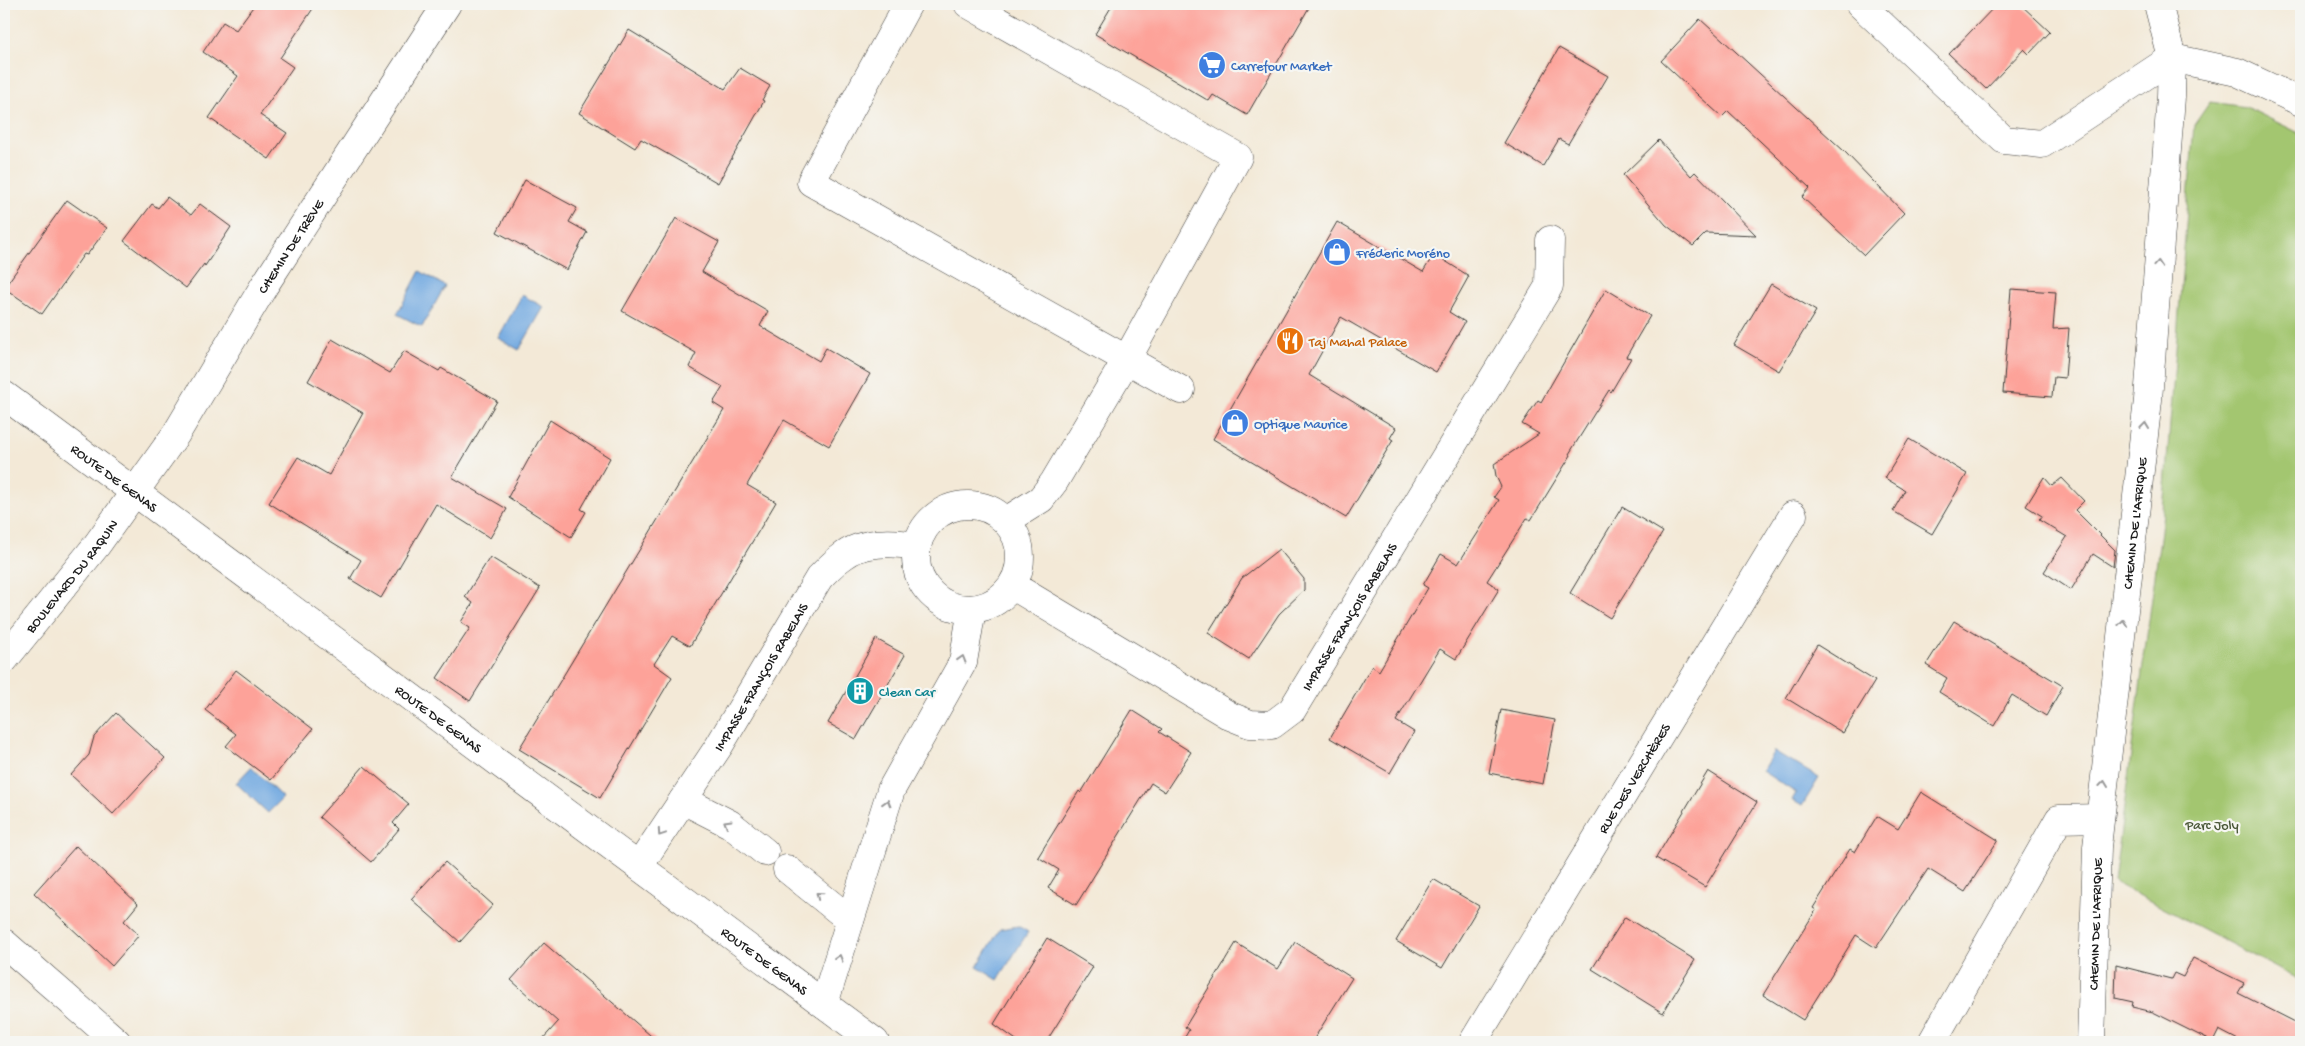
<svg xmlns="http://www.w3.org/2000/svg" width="2305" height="1046" font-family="'Gochi Hand',sans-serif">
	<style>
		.green { fill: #a3c66f; stroke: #607146 }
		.water { fill: #71a8e0; stroke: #46627e }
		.building { fill: #fda299 }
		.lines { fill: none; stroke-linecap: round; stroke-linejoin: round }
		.minor-casing { stroke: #3c3b38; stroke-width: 29 }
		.minor { stroke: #fff; stroke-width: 28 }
		.oneway { stroke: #999 }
		.labels { text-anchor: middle; stroke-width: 4.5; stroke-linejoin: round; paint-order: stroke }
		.shop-label { font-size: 14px; fill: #366cbe; stroke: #f6f6f2; text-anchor: start }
		.street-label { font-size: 14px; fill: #1c1c1c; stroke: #f6f6f2 }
		.food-label { font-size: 14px; fill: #c56008; stroke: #f6f6f2; text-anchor: start }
		.culture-label { font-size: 14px; fill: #0d838f; stroke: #f6f6f2; text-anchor: start }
		.park-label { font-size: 14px; fill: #4b5839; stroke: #f6f6f2 }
	</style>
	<rect width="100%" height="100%" fill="#f6f6f2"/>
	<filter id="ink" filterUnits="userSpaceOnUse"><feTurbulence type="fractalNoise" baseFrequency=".02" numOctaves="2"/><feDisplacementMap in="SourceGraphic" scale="10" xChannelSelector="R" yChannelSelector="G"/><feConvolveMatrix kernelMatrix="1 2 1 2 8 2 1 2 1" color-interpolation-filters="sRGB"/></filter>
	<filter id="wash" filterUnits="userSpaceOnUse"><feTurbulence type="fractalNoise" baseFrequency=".0096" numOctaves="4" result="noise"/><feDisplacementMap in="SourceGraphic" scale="20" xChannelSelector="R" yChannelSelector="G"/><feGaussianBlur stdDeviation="1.12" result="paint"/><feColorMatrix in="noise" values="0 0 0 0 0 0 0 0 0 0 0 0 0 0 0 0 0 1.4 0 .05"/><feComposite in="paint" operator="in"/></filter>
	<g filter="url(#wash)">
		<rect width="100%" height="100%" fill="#f3e9d7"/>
		<path class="green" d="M2210,102L2246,107L2301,134V981L2114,882L2162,523L2194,125Z"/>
		<path class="water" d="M420,271L445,286L422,327L397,314Z
			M522,295L544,307L519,350L498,338Z
			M1774,751L1819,778L1802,806L1792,800L1796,793L1762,771Z
			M251,767L283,798L268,813L236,783Z
			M1018,926L1028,932L998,980L977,967L1000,929Z"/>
		<g id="blocks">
			<path class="building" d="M255,4H316L280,58L293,67L260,115L287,133L269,159L209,118L238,76L203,52L223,22L236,30Z
				M1113,4H1311L1247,115L1213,95L1209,101L1095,34Z
				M1997,4H2020L2050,32L2029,54L2024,49L1986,89L1949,54Z
				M1700,19L1844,151L1904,213L1864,255L1802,197L1810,188L1728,111L1722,117L1661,61Z
				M629,30L725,89L740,68L770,86L762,100L764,101L718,183L641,139L635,148L579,113Z
				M1559,48L1608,76L1568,144L1559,139L1543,166L1504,143Z
				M1659,140L1691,176L1695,172L1756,235L1706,233L1693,246L1666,225L1623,175Z
				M525,180L577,208L569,222L587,232L567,270L497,232Z
				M167,197L191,215L200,204L231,227L205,266L204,264L186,288L124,241L152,204L158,208Z
				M67,200L107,228L87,255L84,254L42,314L4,288Z
				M676,218L719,242L702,272L768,311L760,326L819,361L826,348L870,374L829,446L784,420L747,485L776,502L690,646L672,636L654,664L672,677L600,798L519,749L724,410L713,403L723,387L689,367L696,353L622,311Z
				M1337,222L1423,272L1434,254L1469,276L1449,312L1465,322L1436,372L1341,317L1309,375L1396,428L1390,438L1393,440L1346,518L1213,439Z
				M1771,284L1816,311L1779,371L1734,345Z
				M1606,289L1650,316L1626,357L1631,358L1611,392L1609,390L1569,454L1571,455L1531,520L1527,518L1487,581L1499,589L1456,659L1440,649L1396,721L1414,732L1390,773L1330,738L1372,666L1379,671L1428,588L1423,585L1441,554L1458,564L1499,500L1494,497L1501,487L1496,476L1494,464L1539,434L1522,424L1538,400L1541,402Z
				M2011,289L2056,292L2053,329L2069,328L2065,378L2054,377L2052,397L2003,393Z
				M332,339L390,373L404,351L439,371L441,368L497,401L452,477L507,509L490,538L436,504L381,598L350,579L361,560L269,503L298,457L329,475L363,413L308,381Z
				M550,420L610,458L581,509L586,512L571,537L508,497Z
				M1909,439L1967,474L1932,534L1893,511L1905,490L1885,478Z
				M2044,477L2052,486L2062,478L2084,501L2075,510L2115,550L2113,567L2093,554L2071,590L2044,572L2067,537L2039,520L2042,516L2026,506Z
				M1622,507L1663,532L1610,618L1570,593Z
				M1279,549L1304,579V590L1279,614L1249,659L1208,633L1242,578Z
				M490,557L540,588L470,701L437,678L470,628L461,622L473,603L465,597Z
				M1954,621L2063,686L2046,716L2012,695L1994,726L1939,692L1947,678L1926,665Z
				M876,639L905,655L856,739L828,723Z
				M1817,645L1875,681L1843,733L1786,698Z
				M236,670L313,729L271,780L226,746L236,734L205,710Z
				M1132,710L1162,729L1159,732L1191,752L1165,792L1151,783L1076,905L1048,888L1059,870L1038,857L1079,791L1081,793Z
				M1501,710L1555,720L1543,784L1489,773Z
				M116,713L165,758L113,814L71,775L89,755L94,737Z
				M364,766L409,804L393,823L399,829L371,862L319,817Z
				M1708,771L1757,802L1705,887L1656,858Z
				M1921,792L1998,840L1965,892L1928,869L1876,948L1856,935L1803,1020L1763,995L1816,910L1813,908L1850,849L1855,852L1877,816L1898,829Z
				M76,846L138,904L124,921L139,935L112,966L34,893Z
				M445,862L493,905L460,942L411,899Z
				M1433,879L1479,906L1442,968L1396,941Z
				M1625,917L1695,960L1663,1013L1592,969Z
				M1047,938L1093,967L1046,1042H1019L994,1024Z
				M1295,942L1352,978L1312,1042H1182L1189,1030L1185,1027L1236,943L1278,969Z
				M544,943L658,1042H540L558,1022L511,980Z
				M2193,958L2244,983L2238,993L2301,1025V1042H2242L2219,1030L2213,1042L2153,1012L2132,1007L2133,1002L2115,998L2116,965L2171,979L2174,973L2183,977Z"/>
		</g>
	</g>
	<g filter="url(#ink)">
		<use href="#blocks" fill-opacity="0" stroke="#3c3b38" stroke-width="1"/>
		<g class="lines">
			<g class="minor-casing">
				<g id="minor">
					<path d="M908,4L811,182L1181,390"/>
					<path d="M968,4L1238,157L1127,359L1054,482L1041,499L1006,521"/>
					<path d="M1860,4L2004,140L2042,144L2172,58"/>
					<path d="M2172,58L2237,72L2301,102"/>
					<path id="s1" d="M4,395L875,1042"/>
					<circle cx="968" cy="557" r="52"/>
					<path id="s2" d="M1013,586L1230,716L1250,724L1272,725L1292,710L1549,286L1550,240"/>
					<path id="s3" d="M4,660L96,546L176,434L264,286L447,4"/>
					<path d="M683,800L730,824L765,852"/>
					<path id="s4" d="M639,866L719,746L819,578C826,571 833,563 842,557C861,541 894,541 917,547"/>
					<path d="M787,869L850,920"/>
					<path d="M4,943L117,1042"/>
					<path d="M824,1004L891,790L963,662L972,609"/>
					<path id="s5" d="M1473,1042L1793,515"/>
					<path d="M1932,1042L2059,819L2100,818"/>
					<path id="s6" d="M2091,1042L2097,847L2148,400L2171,97L2172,58L2158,4"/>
				</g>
			</g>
			<use href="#minor" class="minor"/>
		</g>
		<defs><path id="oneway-chevron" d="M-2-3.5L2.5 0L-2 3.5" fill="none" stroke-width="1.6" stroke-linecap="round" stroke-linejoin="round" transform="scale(1.25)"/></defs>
		<g class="oneway">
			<use href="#oneway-chevron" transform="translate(2158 264) rotate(-86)"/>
			<use href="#oneway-chevron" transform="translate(2145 426) rotate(-84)"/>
			<use href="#oneway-chevron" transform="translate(2123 623) rotate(-84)"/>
			<use href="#oneway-chevron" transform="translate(962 659) rotate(-73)"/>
			<use href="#oneway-chevron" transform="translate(2104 784) rotate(-83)"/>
			<use href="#oneway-chevron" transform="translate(887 803) rotate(-73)"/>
			<use href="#oneway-chevron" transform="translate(727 823) rotate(-149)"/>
			<use href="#oneway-chevron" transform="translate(661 833) rotate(124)"/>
			<use href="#oneway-chevron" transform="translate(819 895) rotate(-141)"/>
			<use href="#oneway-chevron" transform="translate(839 958) rotate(-73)"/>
		</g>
	</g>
	<defs>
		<g id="supermarket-disc" transform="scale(1.4375)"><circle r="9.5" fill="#3f7fe0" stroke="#f6f6f2"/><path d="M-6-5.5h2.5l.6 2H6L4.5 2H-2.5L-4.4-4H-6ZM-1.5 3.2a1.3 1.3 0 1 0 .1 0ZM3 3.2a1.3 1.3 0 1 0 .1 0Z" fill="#fff"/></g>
		<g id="shop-disc" transform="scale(1.4375)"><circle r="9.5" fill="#3f7fe0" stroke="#f6f6f2"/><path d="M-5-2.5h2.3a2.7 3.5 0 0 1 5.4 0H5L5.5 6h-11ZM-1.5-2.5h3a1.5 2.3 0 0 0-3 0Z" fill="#fff"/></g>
		<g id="restaurant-disc" transform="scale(1.4375)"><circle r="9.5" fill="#e8710a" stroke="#f6f6f2"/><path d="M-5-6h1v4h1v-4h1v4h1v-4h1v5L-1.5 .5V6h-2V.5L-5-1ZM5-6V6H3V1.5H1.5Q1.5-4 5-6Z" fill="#fff"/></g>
		<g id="building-disc" transform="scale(1.4375)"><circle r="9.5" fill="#0f9aa8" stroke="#f6f6f2"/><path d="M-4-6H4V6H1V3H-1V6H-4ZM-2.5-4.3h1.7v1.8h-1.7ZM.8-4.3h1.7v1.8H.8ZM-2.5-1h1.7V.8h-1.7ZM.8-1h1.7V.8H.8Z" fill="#fff"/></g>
	</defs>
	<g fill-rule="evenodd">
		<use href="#supermarket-disc" x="1212" y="65"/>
		<use href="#shop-disc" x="1337" y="252"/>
		<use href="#restaurant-disc" x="1290" y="341"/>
		<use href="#shop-disc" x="1235" y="423"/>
		<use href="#building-disc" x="860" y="691"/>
	</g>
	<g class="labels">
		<g class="shop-label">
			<text x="1231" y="70">Carrefour Market</text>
			<text x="1356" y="257">Fréderic Moréno</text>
			<text x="1254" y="428">Optique Maurice</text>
		</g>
		<g class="street-label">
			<text dy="5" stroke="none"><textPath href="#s3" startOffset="504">CHEMIN DE TRÈVE</textPath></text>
			<text dy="5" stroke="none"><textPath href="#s1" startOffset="138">ROUTE DE GENAS</textPath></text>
			<text dy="5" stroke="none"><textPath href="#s6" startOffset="521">CHEMIN DE L'AFRIQUE</textPath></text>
			<text dy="5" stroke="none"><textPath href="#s3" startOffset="108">BOULEVARD DU RAQUIN</textPath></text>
			<text dy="5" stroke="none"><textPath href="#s2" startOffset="431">IMPASSE FRANÇOIS RABELAIS</textPath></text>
			<text dy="5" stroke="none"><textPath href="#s4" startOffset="225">IMPASSE FRANÇOIS RABELAIS</textPath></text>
			<text dy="5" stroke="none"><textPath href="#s1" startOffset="542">ROUTE DE GENAS</textPath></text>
			<text dy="5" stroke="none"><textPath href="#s5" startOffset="309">RUE DES VERCHÈRES</textPath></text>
			<text dy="5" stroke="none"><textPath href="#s6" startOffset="118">CHEMIN DE L'AFRIQUE</textPath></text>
			<text dy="5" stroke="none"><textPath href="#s1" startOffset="948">ROUTE DE GENAS</textPath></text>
		</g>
		<g class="food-label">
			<text x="1309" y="346">Taj Mahal Palace</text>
		</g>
		<g class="culture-label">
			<text x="879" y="696">Clean Car</text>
		</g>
		<g class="park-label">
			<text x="2212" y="829">Parc Joly</text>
		</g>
	</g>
	<rect width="2305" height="1046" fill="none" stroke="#f6f6f2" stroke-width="20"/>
</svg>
